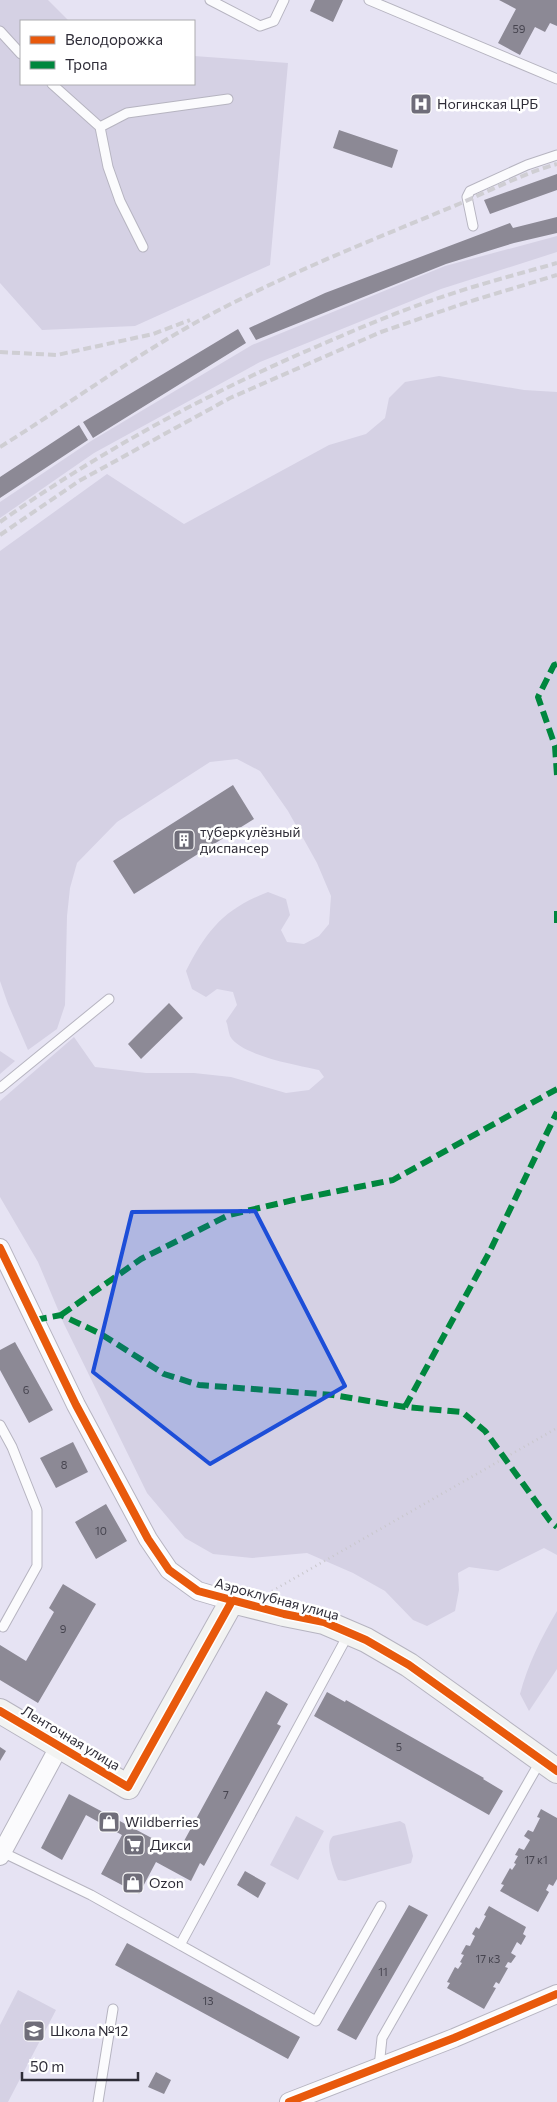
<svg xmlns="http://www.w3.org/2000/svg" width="557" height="2102" font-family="Commissioner,sans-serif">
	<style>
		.green { fill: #d5d1e4 }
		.building { fill: #8c8995 }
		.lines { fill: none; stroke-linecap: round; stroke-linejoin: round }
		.lane-casing { stroke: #b6b4c0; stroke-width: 11 }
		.street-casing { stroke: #b6b4c0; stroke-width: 20 }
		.secondary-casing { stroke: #b6b4c0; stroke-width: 26 }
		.path { stroke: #c9c7cc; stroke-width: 2.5; stroke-dasharray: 1 4; stroke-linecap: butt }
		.lane { stroke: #fbfbfd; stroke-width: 9 }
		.street { stroke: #fbfbfd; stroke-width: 18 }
		.secondary { stroke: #f2f3f2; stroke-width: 24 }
		.rail { stroke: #cfced3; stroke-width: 4; stroke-dasharray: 8 4; stroke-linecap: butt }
		.quiet { stroke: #00873e; stroke-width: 6; stroke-dasharray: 12 6; stroke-linecap: butt }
		.cycleway-casing { stroke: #fff; stroke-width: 11 }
		.cycleway { stroke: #e8590c; stroke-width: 8 }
		.marked { fill: #1d4ed8; fill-opacity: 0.2; stroke: #1d4ed8; stroke-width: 4; stroke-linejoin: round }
		.labels { text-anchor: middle; stroke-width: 5; stroke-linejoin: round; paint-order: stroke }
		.number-label { font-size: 11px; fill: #46444f }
		.poi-label { font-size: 14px; fill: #2f2d38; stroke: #fff; text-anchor: start }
		.street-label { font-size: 14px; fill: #2f2d38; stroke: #fff }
	</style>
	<rect width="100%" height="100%" fill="#e6e3f3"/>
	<path class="green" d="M0,0H48L69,21H21V84H194V56L288,63L270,265L135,326L42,330L0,283Z
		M557,236V252L441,289L260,362L94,453L0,518V502L91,441L252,345L445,266Z
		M439,376L524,390L557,392V1555L544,1548L498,1571L469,1567L458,1573L459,1590L455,1611L427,1626L413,1620L385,1591L353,1573L307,1553L252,1558L213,1554L185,1538L147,1493L64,1324L38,1262L0,1197V1101L74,1037L95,1067L146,1073H194L231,1077L286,1093L309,1090L324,1077L319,1070C298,1065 241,1056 230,1036C228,1031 228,1025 226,1021L237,1005L233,992L217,989L206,997L192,989L186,971C207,930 224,909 268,892L286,899L290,915L281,930L287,942L304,944L319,936L329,924L331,896L317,863L288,811L260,771L237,759L210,762L117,822L77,863L70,888L67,916L65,1005L57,1029L28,1050L8,1004L0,981V551L107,474L184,524L329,445L366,434L385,418L389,398L405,382Z
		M0,1051L15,1061L0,1074Z
		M557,1611V1669L529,1711L520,1694C528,1664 541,1638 557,1611Z
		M296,1816L324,1831L298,1880L270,1865Z
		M400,1821L405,1824L413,1856L411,1863L345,1881L338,1880C333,1869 324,1844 333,1836Z
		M18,1990L56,2010L8,2102H0V2025Z"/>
	<path class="building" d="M315,0H343L333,22L310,11Z
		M499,0H557V26L550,23L545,32L535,27L520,55L498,43L516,9Z
		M339,130L398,150L392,168L333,148Z
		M557,174V190L490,214L484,200Z
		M557,217V233L514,243L446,264L256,340L249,328L325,293L510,223L513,228Z
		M238,329L246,343L93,438L83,422Z
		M79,425L88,440L0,498V477Z
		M233,785L254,819L134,894L113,861Z
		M169,1003L183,1018L141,1059L128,1044Z
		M15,1342L53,1410L29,1423L0,1370V1350Z
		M73,1442L88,1472L56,1488L40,1458Z
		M106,1504L127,1541L96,1559L75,1522Z
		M63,1584L96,1604L38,1703L0,1680V1645L26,1661L54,1612L49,1608Z
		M266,1691L288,1704L277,1724L281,1726L204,1866L200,1863L191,1881L156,1862L139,1894L101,1874L122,1835L86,1815L62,1860L41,1848L69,1794L178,1852Z
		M327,1692L345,1702L346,1700L484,1778L483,1779L503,1791L489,1815L314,1716Z
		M0,1747L6,1751L0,1761Z
		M541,1809L557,1818V1879L553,1886L549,1884L546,1890L549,1892L538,1912L500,1891L504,1885L501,1884L510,1868L512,1870L516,1864L514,1863L518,1856L515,1855L519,1848L524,1850L530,1840L524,1836L528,1830L533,1832L540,1818L537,1817Z
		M245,1871L266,1883L258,1898L237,1885Z
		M409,1905L428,1915L356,2040L337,2030Z
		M489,1906L526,1927L523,1934L526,1936L521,1945L517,1942L511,1953L516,1956L511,1963L508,1962L505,1967L508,1968L499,1984L496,1982L493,1987L496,1988L484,2009L447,1988L450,1983L447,1982L455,1967L458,1969L462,1963L460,1962L464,1955L461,1954L466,1945L470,1946L475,1936L472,1934L476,1927L479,1929L486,1916L484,1915Z
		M127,1943L300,2037L288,2059L115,1965Z
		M156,2072L171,2080L164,2094L148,2087Z"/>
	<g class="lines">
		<g class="lane-casing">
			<path id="lane" d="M210,0L260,26L274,21L284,0
				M369,0L557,79
				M0,31L21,54
				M52,84L100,127L108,167L120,201L143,247
				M100,127L127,113L228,99
				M473,226L467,197L470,191L527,165L557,155
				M0,1088L109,999
				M0,1425L12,1447L37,1510V1566L3,1627
				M2,1852L91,1895L316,2021L381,1906
				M180,1945L349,1633
				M379,2067L382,2038L541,1760
				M98,2102L113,2009"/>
		</g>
		<g class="street-casing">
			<path id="street" d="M0,1248L76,1405L148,1539L169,1570L198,1591L232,1601
				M0,1856L60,1745
				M289,2102L454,2038L557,1994"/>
		</g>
		<g class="secondary-casing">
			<path id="secondary" d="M0,1711L128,1787L232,1601L284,1614L324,1622L366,1640L409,1665L557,1771"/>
		</g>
		<path class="path" d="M272,1591L557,1428"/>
		<use href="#lane" class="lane"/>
		<use href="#street" class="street"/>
		<use href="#secondary" class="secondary"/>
		<path class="rail" d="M0,352L57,355L153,334L190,320
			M0,447C74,401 143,349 221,309C292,272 367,242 442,211C480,196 518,175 557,164
			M0,522C99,452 206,394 318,346C355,330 392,314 430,301C472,286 515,275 557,263
			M0,535L79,481L230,398L381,332L468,302L557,275"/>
		<path class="quiet" d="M557,664L554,665L538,697L555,746L557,775
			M557,911V927
			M61,1315L141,1259L229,1215L298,1199L393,1180L557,1089
			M35,1320L61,1315L101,1334L164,1374L199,1385L333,1395L405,1407L462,1412L485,1431L550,1521L557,1527
			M405,1407L489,1253L557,1112"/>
		<g class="cycleway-casing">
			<path id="cycleway" d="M0,1248L76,1405L148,1539L169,1570L198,1591L284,1614L324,1622L366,1640L409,1665L557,1771
				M0,1711L128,1787L232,1601
				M289,2102L454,2038L557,1994"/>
		</g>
		<use href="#cycleway" class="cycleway"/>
	</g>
	<path class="marked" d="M255,1211L345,1386L210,1464L93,1372L132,1212Z"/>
	<defs>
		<g id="hospital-square" transform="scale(1.125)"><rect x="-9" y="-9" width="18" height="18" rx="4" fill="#6f6d79" stroke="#fff"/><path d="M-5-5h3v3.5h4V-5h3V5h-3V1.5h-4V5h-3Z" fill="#fff"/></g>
		<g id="building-square" transform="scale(1.125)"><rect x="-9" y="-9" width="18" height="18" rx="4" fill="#6f6d79" stroke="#fff"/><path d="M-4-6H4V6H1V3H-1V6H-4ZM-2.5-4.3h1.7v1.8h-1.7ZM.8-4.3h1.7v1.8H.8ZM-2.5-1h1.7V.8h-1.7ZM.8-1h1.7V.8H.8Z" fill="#fff"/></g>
		<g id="shop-square" transform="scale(1.125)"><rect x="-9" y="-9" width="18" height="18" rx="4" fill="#6f6d79" stroke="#fff"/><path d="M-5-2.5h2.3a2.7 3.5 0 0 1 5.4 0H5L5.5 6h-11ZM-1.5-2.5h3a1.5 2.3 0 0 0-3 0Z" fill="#fff"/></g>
		<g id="supermarket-square" transform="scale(1.125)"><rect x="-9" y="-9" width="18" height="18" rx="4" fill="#6f6d79" stroke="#fff"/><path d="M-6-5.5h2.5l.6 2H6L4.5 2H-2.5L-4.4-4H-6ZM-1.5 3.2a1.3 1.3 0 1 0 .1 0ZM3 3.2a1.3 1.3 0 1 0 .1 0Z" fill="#fff"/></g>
		<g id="school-square" transform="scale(1.125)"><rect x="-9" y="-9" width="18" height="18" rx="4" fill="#6f6d79" stroke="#fff"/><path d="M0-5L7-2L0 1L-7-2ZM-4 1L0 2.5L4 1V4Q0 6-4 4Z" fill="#fff"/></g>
	</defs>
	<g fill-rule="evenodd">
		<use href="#hospital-square" x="421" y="104"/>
		<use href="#building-square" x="184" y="840"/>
		<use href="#shop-square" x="109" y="1822"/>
		<use href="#supermarket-square" x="134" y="1845"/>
		<use href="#shop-square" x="133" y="1883"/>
		<use href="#school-square" x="34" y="2031"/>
	</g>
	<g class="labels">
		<g class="number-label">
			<text x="519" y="33">59</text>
			<text x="26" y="1394">6</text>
			<text x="64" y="1469">8</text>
			<text x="101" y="1535">10</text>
			<text x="63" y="1633">9</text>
			<text x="399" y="1751">5</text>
			<text x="226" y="1799">7</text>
			<text x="536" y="1864">17 к1</text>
			<text x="488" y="1963">17 к3</text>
			<text x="383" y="1976">11</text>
			<text x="208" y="2005">13</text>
		</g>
		<g class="poi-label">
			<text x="437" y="109">Ногинская ЦРБ</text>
			<text x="200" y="837">туберкулёзный<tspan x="200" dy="16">диспансер</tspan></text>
			<text x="125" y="1827">Wildberries</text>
			<text x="150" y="1850">Дикси</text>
			<text x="149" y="1888">Ozon</text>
			<text x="50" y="2036">Школа №12</text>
		</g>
		<g class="street-label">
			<text transform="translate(277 1599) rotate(15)" y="5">Аэроклубная улица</text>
			<text transform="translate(71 1738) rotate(31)" y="5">Ленточная улица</text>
		</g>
	</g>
	<rect x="20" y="20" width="175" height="65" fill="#ffffff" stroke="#acabaf"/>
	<rect x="30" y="36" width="25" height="8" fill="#e8590c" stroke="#acabaf"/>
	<text x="65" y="45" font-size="15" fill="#2f2d38">Велодорожка</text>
	<rect x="30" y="61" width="25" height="8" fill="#00873e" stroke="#acabaf"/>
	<text x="65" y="70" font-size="15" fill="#2f2d38">Тропа</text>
	<path d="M22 2072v8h116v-8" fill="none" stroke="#2f2d38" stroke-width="2.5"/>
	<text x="30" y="2072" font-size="15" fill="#2f2d38" stroke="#ffffff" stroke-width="4" paint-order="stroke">50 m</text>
</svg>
